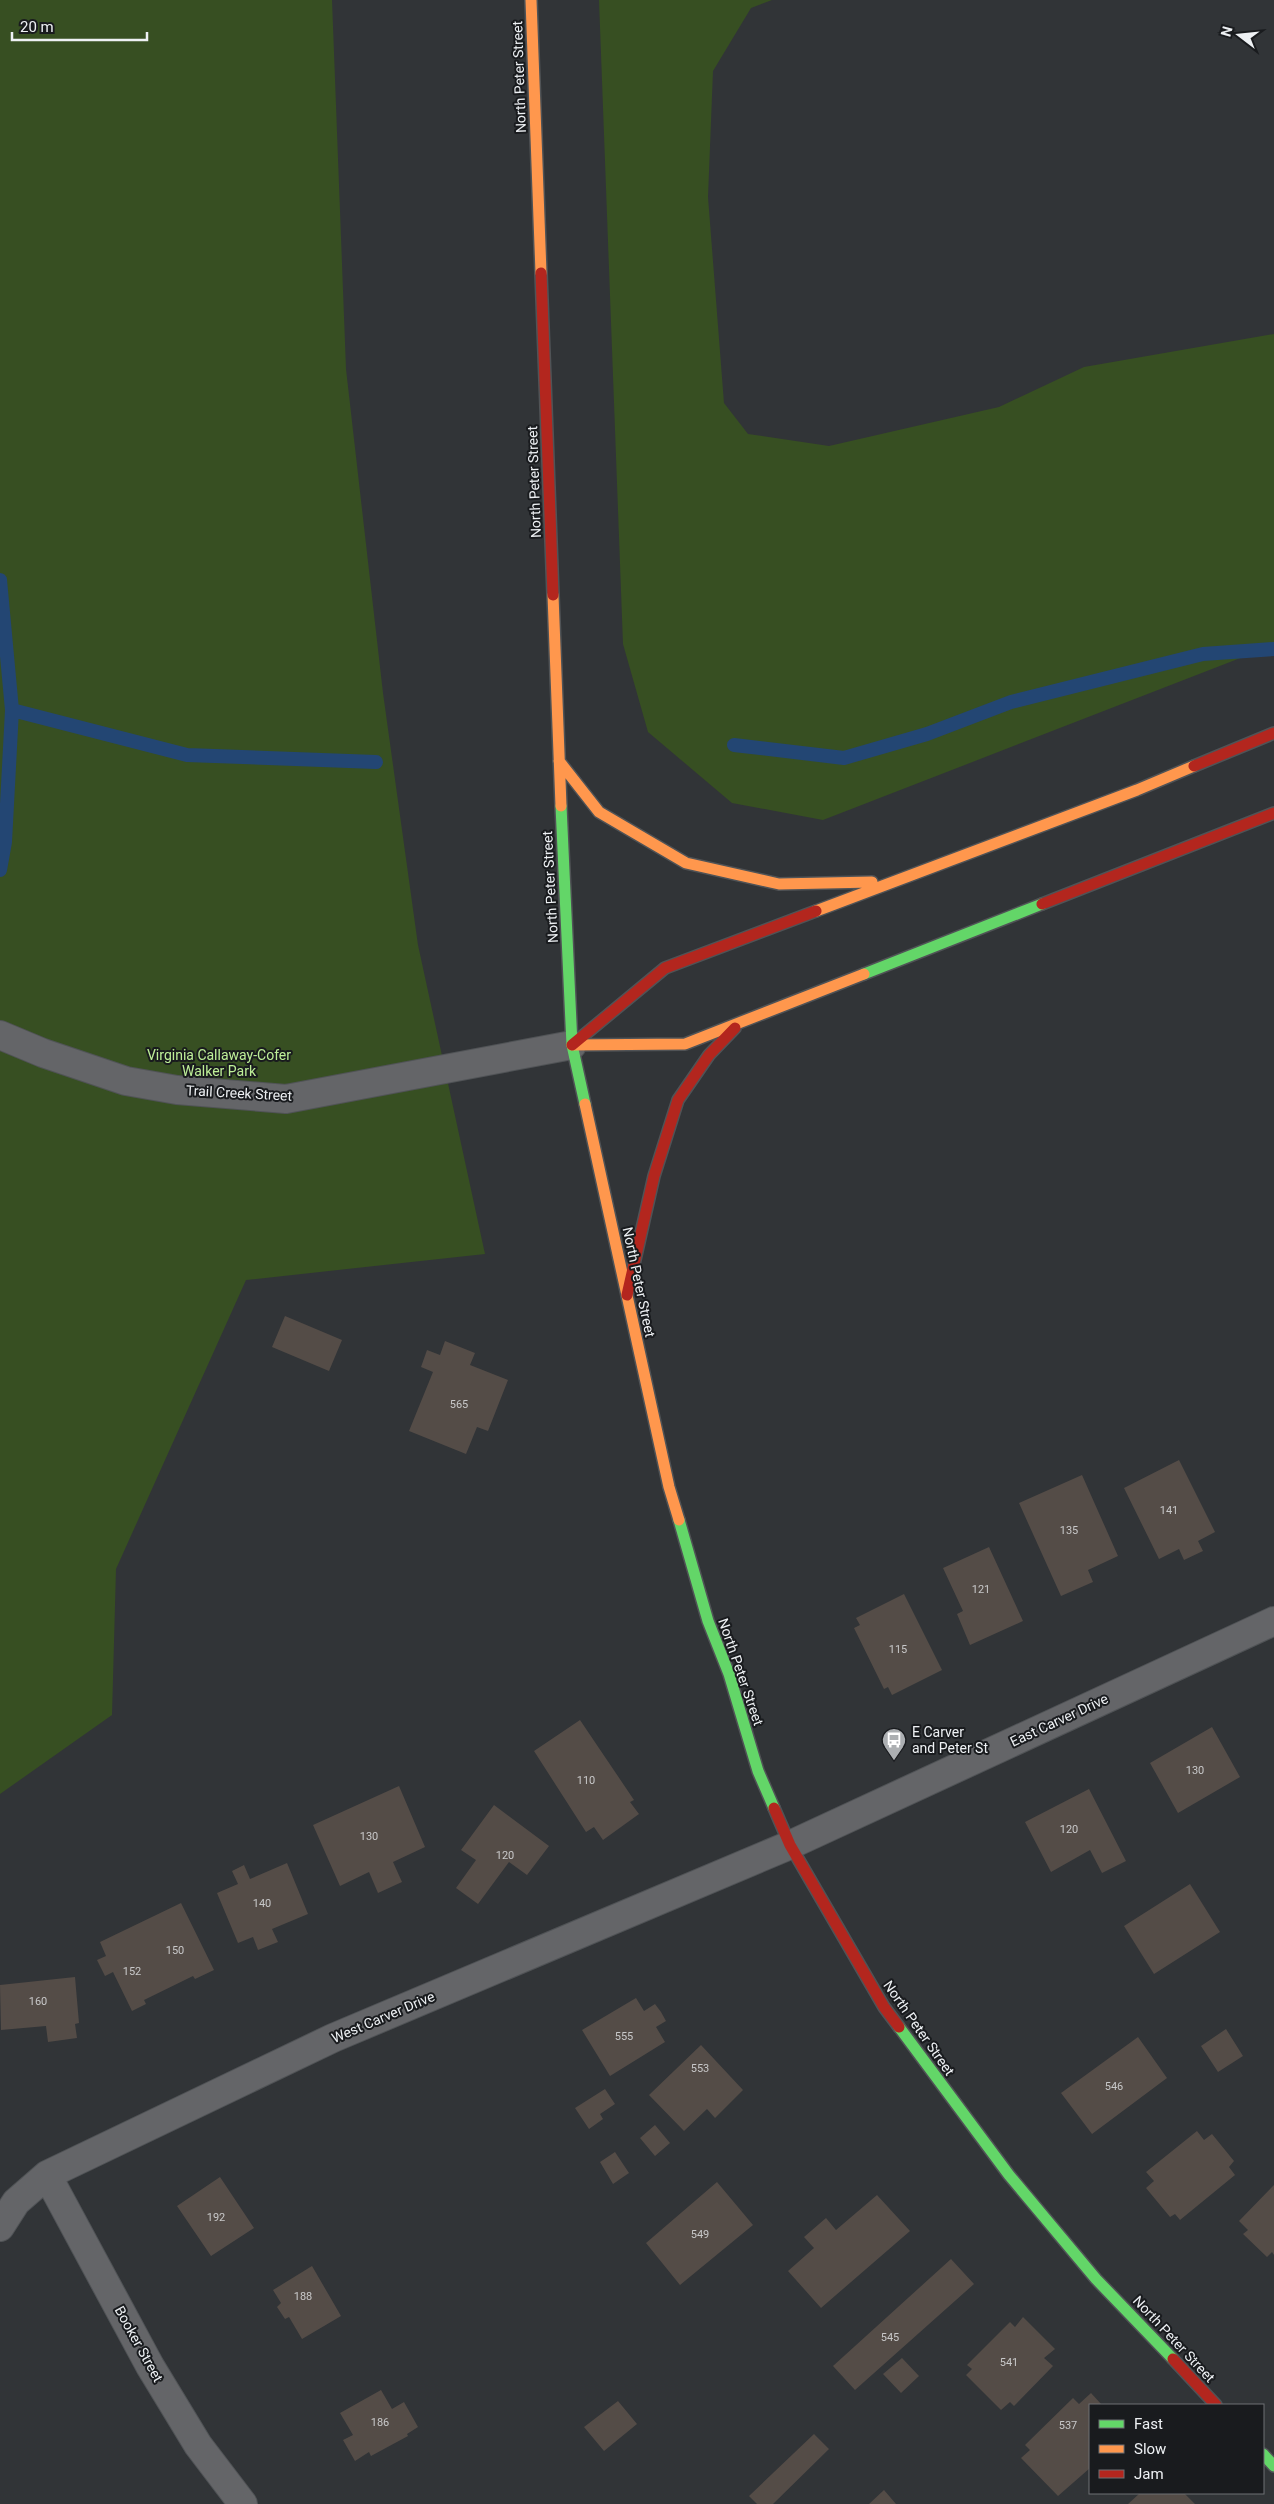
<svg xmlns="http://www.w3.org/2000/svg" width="1274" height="2504" font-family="Roboto,sans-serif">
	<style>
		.green { fill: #374f22 }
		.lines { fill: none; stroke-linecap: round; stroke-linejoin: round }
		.stream { stroke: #234673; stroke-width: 14 }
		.building { fill: #544c47 }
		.street-casing { stroke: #505356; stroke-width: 30 }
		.fast-casing { stroke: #505356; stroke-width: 14 }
		.slow-casing { stroke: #505356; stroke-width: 14 }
		.jam-casing { stroke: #505356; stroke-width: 14 }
		.street { stroke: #646568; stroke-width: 28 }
		.fast { stroke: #63d668; stroke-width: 11 }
		.slow { stroke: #ff974d; stroke-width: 11 }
		.jam { stroke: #b3261e; stroke-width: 11 }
		.labels { text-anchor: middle; stroke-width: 4; stroke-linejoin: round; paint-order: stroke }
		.number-label { font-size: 11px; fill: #c8c8c9 }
		.street-label { font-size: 14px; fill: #eef1f4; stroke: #191b1e }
		.park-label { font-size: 14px; fill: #beef98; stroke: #191b1e }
		.poi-label { font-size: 14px; fill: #eef1f4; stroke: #191b1e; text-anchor: start }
	</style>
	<rect width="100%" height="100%" fill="#313437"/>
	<path class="green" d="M0,0H332L346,369L383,693L418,945L485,1254L246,1280L116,1569L112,1715L0,1794Z
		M599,0H772L751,8L713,71L708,197L724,403L748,434L829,446L999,407L1084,367L1274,334V645L823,820L732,803L648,732L623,644Z"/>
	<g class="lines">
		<path class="stream" d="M0,580L12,710L5,842L0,870
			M12,710L187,755L376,762
			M734,745L844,758L927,734L1011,702L1203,654L1274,649"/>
	</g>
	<path class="building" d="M285,1316L342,1340L329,1371L272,1347Z
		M445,1341L475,1353L470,1365L508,1380L488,1431L477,1427L466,1454L409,1431L433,1372L421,1367L427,1350L440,1355Z
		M1179,1460L1215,1532L1198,1541L1203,1551L1184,1560L1179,1549L1159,1559L1124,1488Z
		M1082,1475L1118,1556L1088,1570L1093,1582L1061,1596L1019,1503Z
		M989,1547L1023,1621L970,1645L957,1614L963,1611L943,1568Z
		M904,1594L942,1670L892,1695L888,1687L884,1689L854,1628L860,1625L856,1618Z
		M580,1720L634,1800L630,1802L639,1814L603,1840L594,1827L586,1832L534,1751Z
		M1212,1727L1240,1777L1178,1813L1150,1763Z
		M399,1786L425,1847L393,1862L402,1882L378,1893L369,1872L340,1886L313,1825Z
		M1089,1789L1126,1861L1102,1873L1090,1850L1051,1872L1025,1822Z
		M494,1805L549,1846L527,1875L509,1862L478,1904L456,1888L476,1860L461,1850Z
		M287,1863L308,1914L272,1929L278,1942L258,1950L253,1937L238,1943L217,1893L238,1884L232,1871L244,1865L250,1879Z
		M1190,1884L1220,1932L1154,1974L1124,1926Z
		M181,1903L214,1970L195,1979L193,1976L144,2000L146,2004L132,2011L113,1972L105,1976L97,1960L106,1956L100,1942Z
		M75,1977L79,2023L75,2024L77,2038L48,2042L46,2026L1,2030L0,1985Z
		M636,1998L644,2011L655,2004L661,2012L666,2021L656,2027L665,2042L610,2076L582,2030Z
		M1226,2029L1243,2056L1218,2072L1201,2046Z
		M1138,2037L1167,2078L1092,2134L1061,2093Z
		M701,2045L743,2090L715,2118L707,2109L684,2131L649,2095Z
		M605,2089L615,2104L600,2114L603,2119L589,2129L575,2108Z
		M655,2125L670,2143L655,2156L640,2138Z
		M1197,2131L1204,2140L1212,2134L1234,2161L1229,2167L1235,2175L1180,2220L1175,2214L1170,2217L1146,2188L1154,2181L1146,2172Z
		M615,2152L629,2173L613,2184L600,2162Z
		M220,2177L254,2228L211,2256L177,2206Z
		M717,2182L753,2225L680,2285L646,2243Z
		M1274,2185V2255L1272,2252L1267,2257L1243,2234L1248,2230L1239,2221Z
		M877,2195L910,2231L821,2308L788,2271L814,2248L804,2237L826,2218L836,2230Z
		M951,2259L974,2284L855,2390L833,2366Z
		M312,2266L341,2316L302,2339L289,2317L285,2319L277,2307L281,2303L273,2290Z
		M1023,2317L1055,2349L1044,2358L1053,2366L1014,2406L1010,2402L1001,2410L966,2375L972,2369L967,2365L1010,2322L1015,2327Z
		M902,2358L919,2376L901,2393L883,2374Z
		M381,2390L392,2409L404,2402L418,2427L407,2434L408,2436L371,2456L369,2452L355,2461L343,2440L353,2435L340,2413Z
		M1091,2393L1102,2405H1090V2468L1058,2496L1021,2458L1030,2450L1025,2445L1073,2398L1079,2404Z
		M618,2401L637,2424L604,2451L584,2427Z
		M814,2434L829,2449L773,2504H757L749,2496Z
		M884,2490L896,2504H869Z
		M1140,2493H1184L1195,2504H1128Z"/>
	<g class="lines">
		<g class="street-casing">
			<path id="street" d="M0,1035L43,1053L126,1081L177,1090L286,1099L572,1045
				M47,2175L150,2366L198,2445L243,2504
				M0,2227L16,2202L47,2175L333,2038L790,1845L1274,1621"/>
		</g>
		<g class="fast-casing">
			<path id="fast" d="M561,806L572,1045L585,1104
				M864,974L1042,904
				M679,1520L708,1621L729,1674L758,1771L774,1808
				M899,2027L1009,2175L1096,2279L1173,2359
				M1263,2454L1274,2466"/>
		</g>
		<g class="slow-casing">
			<path id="slow" d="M531,0L541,273
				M553,595L561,806
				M559,761L599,812L686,863L779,884L872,882
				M816,911L1137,790L1194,766
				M572,1045L685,1044L864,974
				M585,1104L669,1487L679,1520"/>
		</g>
		<g class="jam-casing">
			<path id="jam" d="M541,273L553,595
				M1194,766L1274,733
				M1042,904L1274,813
				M572,1045L665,968L816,911
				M627,1295L654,1176L678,1100L709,1055L735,1028
				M774,1808L790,1845L884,2007L899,2027
				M1173,2359L1216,2405"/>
		</g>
		<use href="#street" class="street"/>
		<use href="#fast" class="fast"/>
		<use href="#slow" class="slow"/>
		<use href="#jam" class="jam"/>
	</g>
	<defs>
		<g id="bus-pin" transform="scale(1.25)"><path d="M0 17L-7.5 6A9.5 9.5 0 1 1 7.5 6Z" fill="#acafb2" stroke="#191b1e"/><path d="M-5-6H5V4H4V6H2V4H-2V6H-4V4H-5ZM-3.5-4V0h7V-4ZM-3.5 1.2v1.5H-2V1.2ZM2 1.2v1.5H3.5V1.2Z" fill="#fff"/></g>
	</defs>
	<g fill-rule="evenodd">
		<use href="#bus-pin" x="894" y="1740"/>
	</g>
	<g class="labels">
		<g class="number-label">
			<text x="459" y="1408">565</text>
			<text x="1169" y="1514">141</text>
			<text x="1069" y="1534">135</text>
			<text x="981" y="1593">121</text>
			<text x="898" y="1653">115</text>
			<text x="1195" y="1774">130</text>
			<text x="586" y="1784">110</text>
			<text x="1069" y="1833">120</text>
			<text x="369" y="1840">130</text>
			<text x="505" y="1859">120</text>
			<text x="262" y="1907">140</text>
			<text x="175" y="1954">150</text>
			<text x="132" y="1975">152</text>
			<text x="38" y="2005">160</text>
			<text x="624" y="2040">555</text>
			<text x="700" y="2072">553</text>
			<text x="1114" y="2090">546</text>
			<text x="216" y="2221">192</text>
			<text x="700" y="2238">549</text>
			<text x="303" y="2300">188</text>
			<text x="890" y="2341">545</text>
			<text x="1009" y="2366">541</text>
			<text x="380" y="2426">186</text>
			<text x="1068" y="2429">537</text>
		</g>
		<g class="street-label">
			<text transform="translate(519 77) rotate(-92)" y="5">North Peter Street</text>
			<text transform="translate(534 482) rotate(-92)" y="5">North Peter Street</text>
			<text transform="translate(550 887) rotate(-93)" y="5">North Peter Street</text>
			<text transform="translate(239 1093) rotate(3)" y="5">Trail Creek Street</text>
			<text transform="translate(639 1282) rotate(78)" y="5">North Peter Street</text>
			<text transform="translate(741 1672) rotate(71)" y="5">North Peter Street</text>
			<text transform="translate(1059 1720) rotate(-25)" y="5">East Carver Drive</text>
			<text transform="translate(383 2017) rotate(-23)" y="5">West Carver Drive</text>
			<text transform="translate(919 2028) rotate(55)" y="5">North Peter Street</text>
			<text transform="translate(1174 2339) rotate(47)" y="5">North Peter Street</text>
			<text transform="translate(139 2344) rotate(61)" y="5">Booker Street</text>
		</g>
		<g class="park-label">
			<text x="219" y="1060">Virginia Callaway-Cofer<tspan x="219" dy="16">Walker Park</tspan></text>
		</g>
		<g class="poi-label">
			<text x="912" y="1737">E Carver<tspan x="912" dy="16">and Peter St</tspan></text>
		</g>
	</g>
	<rect x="1089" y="2404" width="175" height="90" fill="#191b1e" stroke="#6e7174"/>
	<rect x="1099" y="2420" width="25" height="8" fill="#63d668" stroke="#6e7174"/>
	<text x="1134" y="2429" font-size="15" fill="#eef1f4">Fast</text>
	<rect x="1099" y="2445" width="25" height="8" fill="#ff974d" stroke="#6e7174"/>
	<text x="1134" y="2454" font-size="15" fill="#eef1f4">Slow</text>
	<rect x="1099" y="2470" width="25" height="8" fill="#b3261e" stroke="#6e7174"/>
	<text x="1134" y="2479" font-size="15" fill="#eef1f4">Jam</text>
	<g transform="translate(1239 35) rotate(286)" stroke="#191b1e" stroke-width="4" paint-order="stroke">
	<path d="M0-4L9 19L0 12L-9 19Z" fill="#eef1f4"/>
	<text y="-8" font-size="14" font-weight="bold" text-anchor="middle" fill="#eef1f4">N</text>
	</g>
	<path d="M12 32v8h135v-8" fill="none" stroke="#eef1f4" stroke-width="2.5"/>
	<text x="20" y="32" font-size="15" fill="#eef1f4" stroke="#191b1e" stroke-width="4" paint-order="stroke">20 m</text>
</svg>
